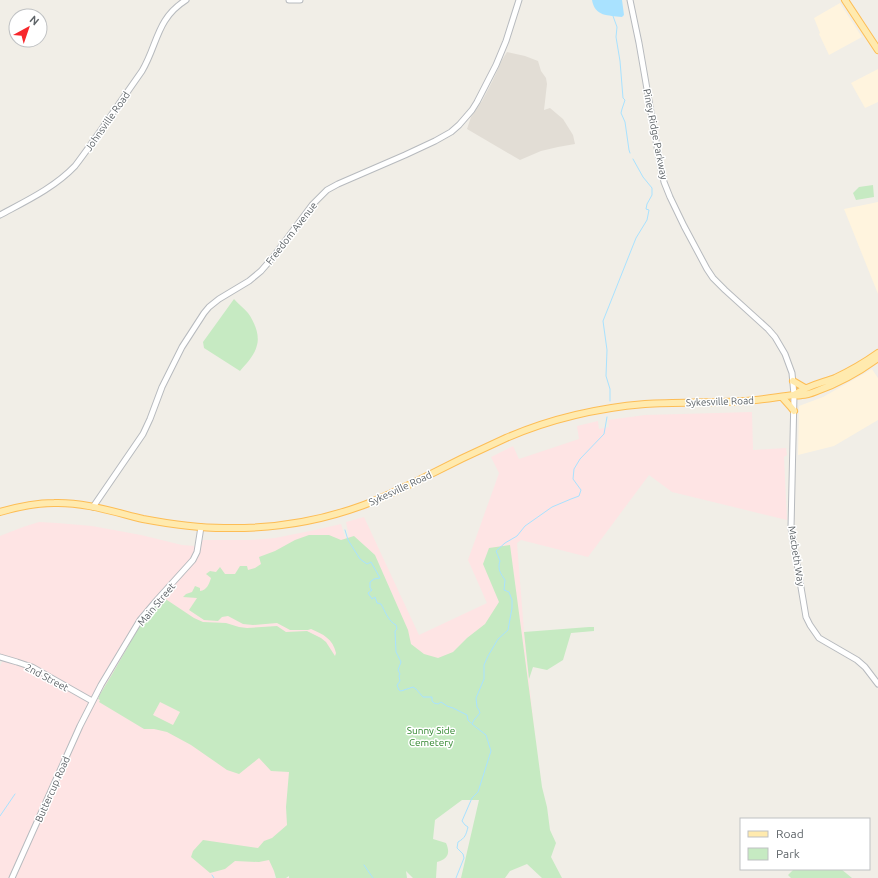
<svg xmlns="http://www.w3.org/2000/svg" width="878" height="878" font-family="Ubuntu,sans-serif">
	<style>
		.commercial { fill: #fff4de }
		.education { fill: #e2ddd5 }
		.medical { fill: #fee4e4 }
		.green { fill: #c6eac2; fill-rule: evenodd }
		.water { fill: #a9e2ff }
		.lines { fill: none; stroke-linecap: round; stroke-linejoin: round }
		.stream { stroke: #a9e2ff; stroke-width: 1 }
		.tertiary-casing { stroke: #b7babe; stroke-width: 7 }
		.primary-casing { stroke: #fdbd55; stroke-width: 8 }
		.tertiary { stroke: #fff; stroke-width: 5 }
		.primary { stroke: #ffeaae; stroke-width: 6 }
		.labels { text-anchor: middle; stroke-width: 3; stroke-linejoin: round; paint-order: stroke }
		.street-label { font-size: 10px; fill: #5e6468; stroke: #fff }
		.park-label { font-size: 10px; fill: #32872f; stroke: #fff }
	</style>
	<rect width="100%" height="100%" fill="#f1eee7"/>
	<path class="commercial" d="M840,3L862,37L829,55L819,34L820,33L814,18Z
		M878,69V102L865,108L851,83Z
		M878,202V294L844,209Z
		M872,369L878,378V420L834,446L798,455L799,406L823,397Z"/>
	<path class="education" d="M507,52L525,56L538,61L541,71L546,78L547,84L544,110L550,108L563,119L573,135L575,144L558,147L541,151L520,160L467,129L471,117L482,101L493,80L502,60Z"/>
	<path class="medical" d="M752,412L753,450L786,448L787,455L784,457L787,520L672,492L649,475L588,557L521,540L517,543L524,632L538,766L313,825L274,876L275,878H0V666L3,660L0,659V536L23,527L39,522L57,523L92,526L141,535L182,545L195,546L196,540H251L275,538L315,530L341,524L345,538L349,536L346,522L364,517L419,635L487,603L468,560L499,473L491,457L513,446L519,459L579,439L577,426L598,421L599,429L609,427L608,420L645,415Z"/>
	<path class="green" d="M873,185L874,197L856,200L853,193L859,187Z
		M234,299C238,304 244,308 248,313C254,321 260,335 257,345C255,355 246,364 240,371L204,348L203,342Z
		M309,535H329L341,540L354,536L375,555L408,630L411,644L424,654L438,658L453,652L467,638L485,624L499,602L483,564L489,548L510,545L542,787L547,807L550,830L556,843L551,857L562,878H542L527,864L510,871L505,878H461L479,800H462L435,820L433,839L446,843C451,854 447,859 437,862L436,878H413L406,871L407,878H289V876L286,878H276L274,871L269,860L259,862L235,861L225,869L210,873L191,857L193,851L203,840L258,848L264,841L272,838L287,825L286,807L289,772L271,771L259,758L239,774L227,770L191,745L167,732L154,729H144L99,702L100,700L98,699L99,697V696C108,681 117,666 126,650C133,638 151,602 164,598L194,618L203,622L226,623L239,627L247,628L277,626L286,632L307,631L321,638L326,642L335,656L336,653C333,639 323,634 311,629L308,630H290L277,623L253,625L243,624L228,616L222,617L218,621L204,620L189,610L197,598L183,597L186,594L192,592L195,586L200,588V591C207,590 209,584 211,578L206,574L210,571L216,572L220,567L225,574H235L240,566H247L248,570L255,568L261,564L259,557L275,551L295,540ZM160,702L180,712L173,725L153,715Z
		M589,627H594V631L571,633L563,660L547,670L533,667L529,679L524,632Z
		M794,869H841L852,878H791L788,875Z"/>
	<path class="water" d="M592,0H622L624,15L622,17C608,15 595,17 592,0Z"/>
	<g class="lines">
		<path class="stream" d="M613,16L617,27L616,37L620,61L623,98L625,100L622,109L621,113L625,122L629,150L630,153
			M610,401V389L606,376L607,350L603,321L636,238L647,220L649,210L646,209L647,204L652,195V188L643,177L633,159
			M345,530L348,540L360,559L367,564L371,562L380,578L374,579L370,582V588L372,590L368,593L372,599L375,597L377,603L381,604C385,611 388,621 396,625L397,629L395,631L396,652L401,662L398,670L400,674L399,676L400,681L397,685L399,690L401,691L413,687L416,689L423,697H432V701L434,703L438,704L441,702L447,706L453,708L467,715L468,720L471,723
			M0,816L15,794
			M364,865L373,878
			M212,875L214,878
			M456,878L464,858L463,854L457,848L458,842C465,838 466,835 468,827L465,825L462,821L472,798L478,792L491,751L486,735L472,724L474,720L480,713L479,710L477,707L476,698L484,679V665L488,656L498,639L508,630L512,608V600L509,592L504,590L505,580C501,574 497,569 500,561L496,551L505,543L517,536L525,526L552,507L571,499L579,496L581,490L573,479L574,469L580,459L604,434L607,417"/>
		<g class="tertiary-casing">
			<path id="tertiary" d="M289,0H300
				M630,0L639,43L660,164L664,182L670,197L684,226L707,269L713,278L725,290L768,329L775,337L785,354L792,373L794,395L791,528L806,617L810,625L819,638L857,660L865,667L878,684
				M0,215C26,201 54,188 75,166C91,145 106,123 121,101C128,91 135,81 142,71C158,44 156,19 186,0
				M93,507L143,434L150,419L162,387L182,347L204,313L209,307L219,299L249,281L261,271L274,256L312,205L327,190L338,184L405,155L435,141L451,132L459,125L472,110L477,102L496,65L506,41L519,0
				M0,657L17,662L32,667L92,701
				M12,878L80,726L101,685L140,620L156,601L193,560L197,552L201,527"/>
		</g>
		<g class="primary-casing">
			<path id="primary" d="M845,0L878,50
				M793,381L805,388
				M794,395C806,386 821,383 835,378C850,371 864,363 878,353
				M782,397L790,406L794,411
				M0,512C17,507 35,503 54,503C84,502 114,512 143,519C170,524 197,528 224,528C271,529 317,522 361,506C381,499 400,489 419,480C448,465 477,451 506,438C550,419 597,408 645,404C678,402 712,403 745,401C761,400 777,397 793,395C796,395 799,396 802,395C807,395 812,393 817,391C839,383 859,372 878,358"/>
		</g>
		<use href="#tertiary" class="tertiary"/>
		<use href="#primary" class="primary"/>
	</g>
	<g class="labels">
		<g class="street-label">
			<text transform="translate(107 121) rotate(-55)" y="4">Johnsville Road</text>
			<text transform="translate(656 134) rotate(79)" y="4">Piney Ridge Parkway</text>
			<text transform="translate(291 233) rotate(-52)" y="4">Freedom Avenue</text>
			<text transform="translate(720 401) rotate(-2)" y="4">Sykesville Road</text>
			<text transform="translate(400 488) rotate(-25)" y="4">Sykesville Road</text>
			<text transform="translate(797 556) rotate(81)" y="4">Macbeth Way</text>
			<text transform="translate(156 604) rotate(-50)" y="4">Main Street</text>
			<text transform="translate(47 677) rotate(28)" y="4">2nd Street</text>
			<text transform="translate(52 789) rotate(-66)" y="4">Buttercup Road</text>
		</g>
		<g class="park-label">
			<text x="431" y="734">Sunny Side<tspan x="431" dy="12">Cemetery</tspan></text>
		</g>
	</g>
	<rect x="740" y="818" width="130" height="52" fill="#ffffff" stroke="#bfc1c3"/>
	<rect x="748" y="831" width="20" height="6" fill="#ffeaae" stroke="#bfc1c3"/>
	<text x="776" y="838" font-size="12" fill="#5e6468">Road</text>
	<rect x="748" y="848" width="20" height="12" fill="#c6eac2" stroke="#bfc1c3"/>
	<text x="776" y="858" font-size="12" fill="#5e6468">Park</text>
	<g transform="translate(28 28) rotate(40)"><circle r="19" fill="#ffffff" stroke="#bfc1c3"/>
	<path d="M0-3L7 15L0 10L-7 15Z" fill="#f7272b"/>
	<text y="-6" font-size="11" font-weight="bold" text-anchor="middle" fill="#5e6468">N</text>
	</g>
</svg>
